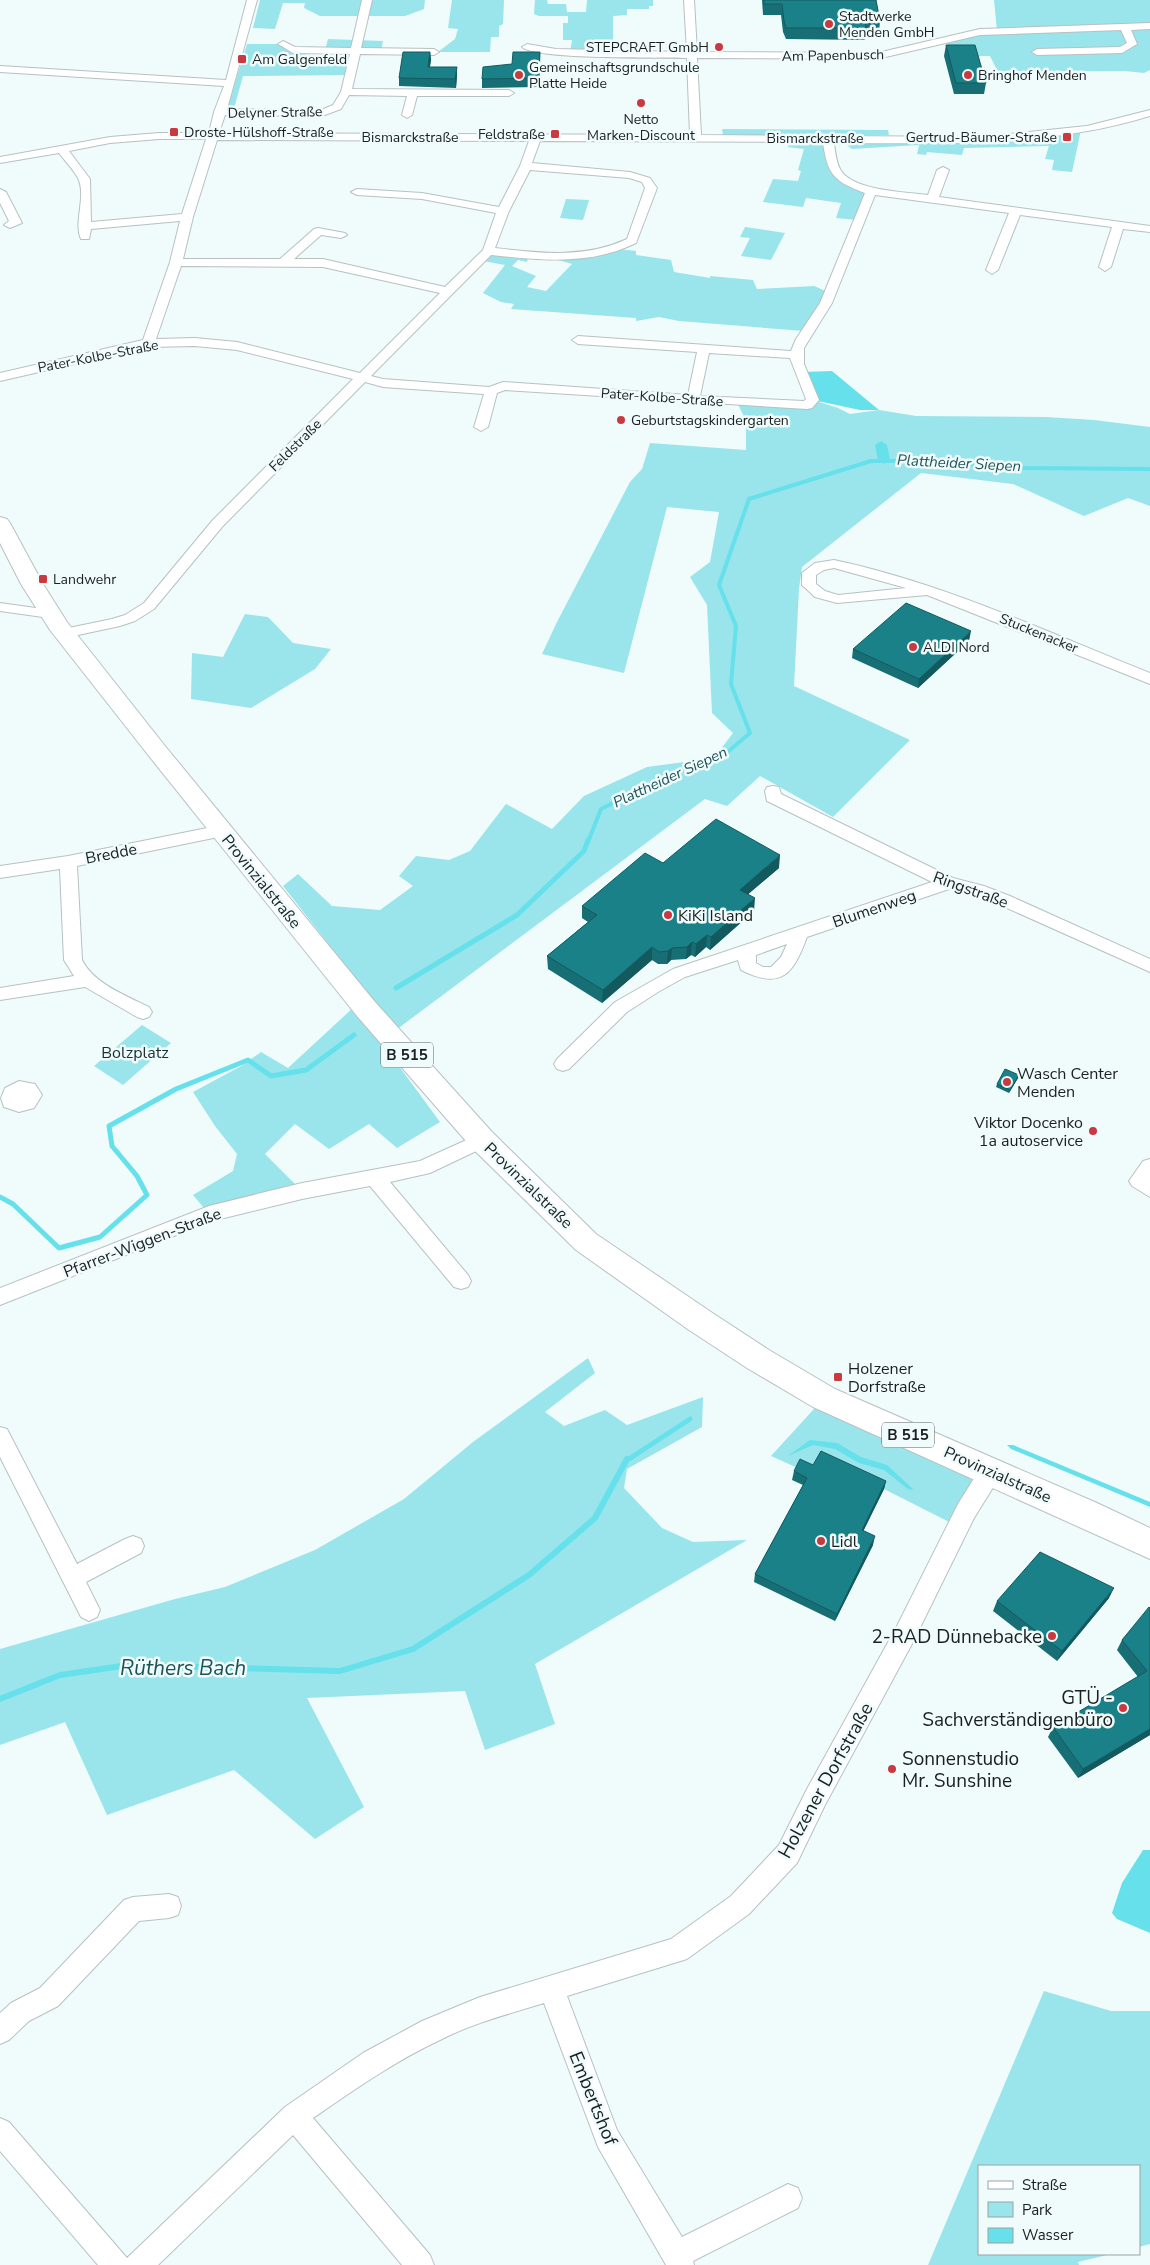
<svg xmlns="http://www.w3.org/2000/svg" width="1150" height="2265" font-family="'Nunito Sans',sans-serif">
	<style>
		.green { fill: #99e5eb }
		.water { fill: #66e0ea }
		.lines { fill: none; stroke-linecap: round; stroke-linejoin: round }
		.stream-far2 { stroke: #66e0ea; stroke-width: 4 }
		.stream-far1 { stroke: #66e0ea; stroke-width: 5 }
		.stream { stroke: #66e0ea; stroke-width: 6 }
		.canal { fill: #66e0ea; fill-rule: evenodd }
		.street-casing { stroke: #b7c1c2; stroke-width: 2 }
		.primary-casing { stroke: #b7c1c2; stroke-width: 2 }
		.street { fill: #fff; fill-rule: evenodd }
		.primary { fill: #fff; fill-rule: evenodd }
		.wall { fill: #176f75 }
		.shaded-wall { fill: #135a5f }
		.building { fill: #1b8188; stroke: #135a5f }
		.poi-dot { fill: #c83940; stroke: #f0fbfc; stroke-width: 2 }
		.labels { text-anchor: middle; stroke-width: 5; stroke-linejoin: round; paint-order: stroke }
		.far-poi-label { font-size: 14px; fill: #1b1f1f; stroke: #f0fbfc; text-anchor: start }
		.far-street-label { font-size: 14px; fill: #1b1f1f; stroke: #f0fbfc }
		.far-water-label { font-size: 15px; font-style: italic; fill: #1d5256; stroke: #f0fbfc }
		.shield { fill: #f0fbfc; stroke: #5b6161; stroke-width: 1 }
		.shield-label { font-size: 15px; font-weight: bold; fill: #1b1f1f }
		.street-label { font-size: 16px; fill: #1b1f1f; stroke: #f0fbfc }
		.poi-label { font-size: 16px; fill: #1b1f1f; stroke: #f0fbfc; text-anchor: start }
		.park-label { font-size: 16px; fill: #192f30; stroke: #f0fbfc }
		.near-poi-label { font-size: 19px; fill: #1b1f1f; stroke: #f0fbfc; text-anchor: end }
		.near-street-label { font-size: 19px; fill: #1b1f1f; stroke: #f0fbfc }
		.near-water-label { font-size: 21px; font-style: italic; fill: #1d5256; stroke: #f0fbfc }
	</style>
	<rect width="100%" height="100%" fill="#f0fbfc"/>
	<path class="green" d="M260,0H425L424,9L405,16H320L304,8L305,3H283L275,29L253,28Z
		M452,0H504L503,24L499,26V37H491L490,52H438L455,39L458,29L448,28Z
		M535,0H547L548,4H566L567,12H586L587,0H653V6H649V9H627V15L613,16V54L570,53L572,40H563V23H568V16H539L534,14Z
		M994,0H1150V70L1144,73L1125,71L998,72L990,56H953L945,39L997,31Z
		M328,39L383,41L381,51L325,50Z
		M247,44H283L307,50L306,55L354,56L349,75L243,76L233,112H226Z
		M722,129L888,130L889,135H723Z
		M1081,130L1072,172L1052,170L1054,160L1045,159L1049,146L964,148L962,155L927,152L926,155L917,154L919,145L852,149L838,139L980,140Z
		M790,138L828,139L834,172L871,191L857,220L836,218L841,203L806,198L803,207L763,202L773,179L798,181L801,171L798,170L804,149L788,147Z
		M566,199L589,200L583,220L560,218Z
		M745,227L785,233L771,260L741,256L750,238L740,237Z
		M619,249L636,251V255L671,260L674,272L710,278V276L753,280L757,289L814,286L828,292L804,331L679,321L659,317L636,321V318L511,309L514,304L501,302L483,293L505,265L478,260L488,251L529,255L527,262L518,260L512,266L536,276L527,287L546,291L572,264L555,259Z
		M813,400L838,408L850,414L879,410L916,416L1046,417L1094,420L1150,427V506L1128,498L1084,516L1013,484L921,473L802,567L799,589L794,686L910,740L833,817L760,776L727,806L705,799L400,1027L379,1039L440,1122L397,1148L369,1124L329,1149L295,1124L265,1154L302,1191L209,1214L193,1195L233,1171L237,1154L215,1126L193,1092L243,1065L261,1052L288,1068L368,994L283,886L298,874L332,906L380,910L413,886L399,876L416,856L449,860L470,851L506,804L552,829L584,796L647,767L714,758L733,733L712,713L707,605L690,577L710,562L719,512L667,507L624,673L542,654L557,622L630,482L642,469L650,443L746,450V421L737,402L807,405Z
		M245,614L268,617L293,643L331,649L315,669L251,708L191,699L192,653L223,657Z
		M142,1025L171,1043L123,1085L94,1066Z
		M588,1358L595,1373L545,1412L564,1426L605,1410L627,1425L703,1397L702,1427L627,1469L624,1488L662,1528L693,1542L747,1540L535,1664L555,1724L485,1750L465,1691L307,1698L364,1807L315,1839L234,1770L107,1815L65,1722L0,1745V1649L175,1599L225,1587L315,1550L404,1499L473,1442Z
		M824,1398L991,1471L959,1527L884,1489L811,1474L771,1456Z
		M1044,1991L1111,2011H1150V2244L1139,2247V2166H979V2254H1111L1078,2262L1079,2265H928Z"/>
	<path class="water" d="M832,371L879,410H860L813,400L802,372Z
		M810,1440L837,1443L861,1457L887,1465L914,1490L908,1489L884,1470L859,1463L835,1449L813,1445L788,1456Z
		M1007,1445H1013L1150,1502V1507L1011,1449Z
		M1143,1850H1150V1933L1117,1919L1112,1913L1122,1883Z"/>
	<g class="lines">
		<path class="stream-far2" d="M588,842L601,809L688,766L724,755L750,733L731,684L736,626L719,585L749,499L871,461H922L1026,468L1150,469"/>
		<path class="stream-far1" d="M396,988L517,915L584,851L588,840
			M0,1197L13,1204L59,1248L100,1237L147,1195L137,1176L112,1146L109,1126L176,1089L248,1060L271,1076L306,1070L354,1035
			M626,1461L690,1419"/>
		<path class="stream" d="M0,1699L60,1675L129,1665L340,1671L413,1649L529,1575L595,1518L627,1459"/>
		<path class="canal" d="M881,441L887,445L890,460L884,464L878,460L875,445Z"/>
		<g class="street-casing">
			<path id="street" d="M247,0H257L227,109L321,110L333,105L341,92L350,54L293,53L278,44L283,41L295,47L351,48L362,0H372L361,48L434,49L439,52L434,55L360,54L352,89L509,90L514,93L509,96H417L412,115L407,118L402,115L407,96L349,95L341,109L322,116L225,115L219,133L690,135L687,58C660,57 537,60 522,47L527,44L556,49L687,52L684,0H694L697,52L877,53L980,29L1150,23V29L1131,30L1137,44L1122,53L1037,55L1032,52L1037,49L1120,47L1127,43L1121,30L980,35L877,59L697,58L701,135L980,137L1087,126L1150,110V116C1047,148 940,143 834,143C835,151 836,161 840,169C851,191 907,192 928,195L937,170L943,167L949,170L939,197L1150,226V232L1123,229L1111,267L1105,271L1099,267L1112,227L1020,215L998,270L992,274L986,270L1009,213L875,195L832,303L804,348V364L819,400L812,408L807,409L505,390L497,393L488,427L481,431L474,427L484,394L383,387L365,382L222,527L154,609L135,621L120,626L64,638L59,636L57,633L59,630L112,619L125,615L144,603L212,521L353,379L237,350L195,346L148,347L0,381V373L143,340L170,262L180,221L91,229L89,239H81C73,222 87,197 78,178C73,169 65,161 59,153L0,163V157L110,137L159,133H209L214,112L224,86L0,72V66L226,80ZM159,139H206L182,214L91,222L90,179L69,151L110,143ZM217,140L529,141L520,166L499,207L422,193L357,189L351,192L357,195L422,199L496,213L483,250L445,287L323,259H294L321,235L341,238L347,235L345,233L318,228L314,229L280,259H183L193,217ZM540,141L823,142C827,175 835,182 865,193L820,303L796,339L791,351L578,336L572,340L578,344L697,352L688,395L503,382L489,387L383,379L371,376L491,255C541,260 589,266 636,243L657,188L650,178L630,172L532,163ZM530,170L629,178L642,182L645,188L627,239C584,259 540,253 495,248L509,211ZM181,266L323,267L440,293L360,373L237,342L195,338L156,339ZM709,353L790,358L806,399L804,401L700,396Z
				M0,189L6,192L22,223L10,228L4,225L9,221L0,203Z
				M834,560C943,583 1047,632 1150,673V684L927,595L837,603L815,597L802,585V573L815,563ZM834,568L906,588L838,595L825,591L816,584V575L824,570Z
				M0,603L50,610L57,614L50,618L0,611Z
				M773,786L779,787L781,794L953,878L984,886L1010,896L1150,959V972L998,904L974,895L949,889L807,937C793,975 781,990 741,970L738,960L685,977L658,992L627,1012L569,1069L563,1071L557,1069L554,1064L557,1059L615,1002L673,969L932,882L767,801L765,791L767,787ZM787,944L781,957L771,967H763L756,963V955Z
				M222,825L228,827L230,831L228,835L77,866L82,960C94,984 127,996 149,1007L152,1012L149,1017L143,1019L137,1017L85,987L0,1000V988L74,976L64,960L60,869L0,878V866L68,856Z
				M19,1081L35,1084L42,1095L34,1108L19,1112L4,1107L1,1098L5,1088Z
				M482,1133L489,1135L491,1140L489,1145L430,1173L390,1182L468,1275L471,1281L468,1287L461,1289L454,1287L370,1186L302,1199L212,1221L0,1305V1288L209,1206L302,1183L420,1161Z
				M1150,1159V1197L1132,1186L1129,1181L1143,1161Z
				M0,1427L7,1429L77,1564L125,1539L133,1536L141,1539L144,1546L141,1553L86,1582L100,1610L97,1617L89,1621L81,1617L0,1457Z
				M991,1461L999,1464L1002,1471L999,1478L974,1518L913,1642L825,1805L797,1863L749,1914L687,1959L567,1996L617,2130L682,2237L788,2184L798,2188L802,2198L798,2208L693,2261L694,2265H666L598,2147L544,2003C509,2014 473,2023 440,2040C395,2061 354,2090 313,2118L430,2255L434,2265H402L293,2135L158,2265H98L0,2151V2118L9,2122L127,2258L285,2107L363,2053L422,2021L480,1997L671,1939L731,1896L779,1845L807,1789L897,1626L958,1504L983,1464Z
				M169,1894L178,1897L181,1906L178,1915L169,1918L139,1921L58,2006L29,2021L9,2040L0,2044V2013L11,2003L40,1988L124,1900L133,1897Z"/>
		</g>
		<g class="primary-casing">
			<path id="primary" d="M0,517L7,519L10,523L43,584L67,622L165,746L375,1002L492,1132L596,1234L711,1312L769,1350L835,1389L1097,1503L1150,1528V1559L813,1407L747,1368L689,1330L576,1250L472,1148L357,1016L149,756L50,630L21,584L0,543Z"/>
		</g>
		<use href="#street" class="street"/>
		<use href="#primary" class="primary"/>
	</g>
	<path class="wall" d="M762,0H876L880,21L879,33H866L865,40L786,39L783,32L781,15H763Z
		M946,45L986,83L984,94H954L944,56Z
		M430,52L431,60L430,67L457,75L456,88L399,86V78Z
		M540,52L539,87L482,88V79L512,64Z
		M969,641L918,688L852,658L853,649Z
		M663,863L779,868L748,894L754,911L710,950L706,947L695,957L691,955L686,959L671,960L667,964H658L652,960L602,1003L548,969L547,956L588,922L582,918V906Z
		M1019,1075L1018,1078L1009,1093L996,1087L997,1084Z
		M813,1465L886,1481L884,1489L863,1531L873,1545L835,1621L754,1582L755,1574L803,1485L792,1480L794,1471Z
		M1109,1598L1057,1661L993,1611L997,1601Z
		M1150,1608V1735L1078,1778L1048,1737L1053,1727L1138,1677L1117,1650L1122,1640Z"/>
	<path class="shaded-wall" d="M430,52L431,60L428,75V67Z
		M457,67V75L456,88L455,79Z
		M971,631L969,641L918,688L919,679Z
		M780,855L779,868L739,902L740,890Z
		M755,898L754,911L710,950L711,937Z
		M707,935L706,947L695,957L696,944Z
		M692,942L691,955L686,959L687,947Z
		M652,947V960L602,1003L603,990Z
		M672,948L671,960L667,964L668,951Z
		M1019,1075L1018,1078L1009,1093L1010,1090Z
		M886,1481L884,1489L860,1538L862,1530Z
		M875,1536L873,1545L835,1621L837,1614Z
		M1114,1588L1109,1598L1057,1661L1062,1651Z
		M1150,1729V1735L1078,1778L1083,1769Z"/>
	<path class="building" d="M764,0H876L880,21H865L866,28H786L784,21L782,4H764Z
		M946,45H975L986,83H956Z
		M403,52H430L428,67H457L455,79L399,78Z
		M513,52H540L539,78L482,79L483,67L512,64Z
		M906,603L971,631L919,679L853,649Z
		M716,819L780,855L740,890L755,898L711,937L707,935L696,944L692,942L687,947L672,948L668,951L659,952L652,947L603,990L547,956L597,915L582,906L645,853L663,863Z
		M1005,1069L1019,1075L1010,1090L997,1084Z
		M821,1451L886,1481L862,1530L875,1536L837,1614L755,1574L807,1478L794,1471L800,1459L813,1465Z
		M1040,1552L1114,1588L1062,1651L997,1601Z
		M1149,1607L1150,1608V1729L1083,1769L1053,1727L1147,1671L1122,1640Z"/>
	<g class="poi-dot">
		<circle cx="829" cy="24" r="5"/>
		<circle cx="719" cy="47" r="5"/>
		<rect x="237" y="54" width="10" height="10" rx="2.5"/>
		<circle cx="519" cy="75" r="5"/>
		<circle cx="968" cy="75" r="5"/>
		<circle cx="641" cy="103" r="5"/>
		<rect x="169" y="127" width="10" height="10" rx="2.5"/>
		<rect x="550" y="129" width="10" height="10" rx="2.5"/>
		<rect x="1062" y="132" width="10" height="10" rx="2.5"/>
		<circle cx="621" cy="420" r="5"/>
		<rect x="38" y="574" width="10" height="10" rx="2.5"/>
		<circle cx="913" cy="647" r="5"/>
		<circle cx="668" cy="915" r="5"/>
		<circle cx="1007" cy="1082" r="5"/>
		<circle cx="1093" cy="1131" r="5"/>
		<rect x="833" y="1372" width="10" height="10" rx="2.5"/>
		<circle cx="821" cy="1541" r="5"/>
		<circle cx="1052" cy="1636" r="5"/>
		<circle cx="1123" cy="1708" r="5"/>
		<circle cx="892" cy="1769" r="5"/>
	</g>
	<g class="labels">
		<g class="far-poi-label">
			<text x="839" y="21">Stadtwerke<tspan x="839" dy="16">Menden GmbH</tspan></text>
			<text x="709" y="52" text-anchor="end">STEPCRAFT GmbH</text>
			<text x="252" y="64">Am Galgenfeld</text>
			<text x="529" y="72">Gemeinschaftsgrundschule<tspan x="529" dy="16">Platte Heide</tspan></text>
			<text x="978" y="80">Bringhof Menden</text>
			<text x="641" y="124" text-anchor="middle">Netto<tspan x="641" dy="16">Marken-Discount</tspan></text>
			<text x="184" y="137">Droste-Hülshoff-Straße</text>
			<text x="545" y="139" text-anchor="end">Feldstraße</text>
			<text x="1057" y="142" text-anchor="end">Gertrud-Bäumer-Straße</text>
			<text x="631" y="425">Geburtstagskindergarten</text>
			<text x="53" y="584">Landwehr</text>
			<text x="923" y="652">ALDI Nord</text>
		</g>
		<g class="far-street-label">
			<text transform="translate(833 55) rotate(-1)" y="5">Am Papenbusch</text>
			<text transform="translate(275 112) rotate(-1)" y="5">Delyner Straße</text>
			<text x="410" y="142">Bismarckstraße</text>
			<text x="815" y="143">Bismarckstraße</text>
			<text transform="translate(98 356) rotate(-11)" y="5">Pater-Kolbe-Straße</text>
			<text transform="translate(662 397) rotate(4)" y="5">Pater-Kolbe-Straße</text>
			<text transform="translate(295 445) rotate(-45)" y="5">Feldstraße</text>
			<text transform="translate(1039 633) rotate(22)" y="5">Stuckenacker</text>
		</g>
		<g class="far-water-label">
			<text transform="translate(959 463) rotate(3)" y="5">Plattheider Siepen</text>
			<text transform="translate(670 777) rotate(-25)" y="5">Plattheider Siepen</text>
		</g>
		<g class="shield">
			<rect x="381" y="1042.5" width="52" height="25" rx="4"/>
			<rect x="882" y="1422.5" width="52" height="25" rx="4"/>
		</g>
		<g class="shield-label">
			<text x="407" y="1060">B 515</text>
			<text x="908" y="1440">B 515</text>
		</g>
		<g class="street-label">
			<text transform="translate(111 853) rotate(-11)" y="6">Bredde</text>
			<text transform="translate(262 881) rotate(51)" y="6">Provinzialstraße</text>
			<text transform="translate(971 889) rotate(20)" y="6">Ringstraße</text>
			<text transform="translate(874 908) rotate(-19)" y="6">Blumenweg</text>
			<text transform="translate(529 1185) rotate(44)" y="6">Provinzialstraße</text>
			<text transform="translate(142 1242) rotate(-21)" y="6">Pfarrer-Wiggen-Straße</text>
			<text transform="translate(998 1474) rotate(24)" y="6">Provinzialstraße</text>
		</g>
		<g class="poi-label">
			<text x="678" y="921">KiKi Island</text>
			<text x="1017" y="1079">Wasch Center<tspan x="1017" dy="18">Menden</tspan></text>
			<text x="1083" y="1128" text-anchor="end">Viktor Docenko<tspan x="1083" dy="18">1a autoservice</tspan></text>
			<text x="848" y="1374">Holzener<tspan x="848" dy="18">Dorfstraße</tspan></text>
			<text x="831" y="1547">Lidl</text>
		</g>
		<g class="park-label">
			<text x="135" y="1058">Bolzplatz</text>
		</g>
		<g class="near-poi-label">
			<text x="1042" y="1643">2-RAD Dünnebacke</text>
			<text x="1113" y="1704">GTÜ -<tspan x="1113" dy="22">Sachverständigenbüro</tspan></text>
			<text x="902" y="1765" text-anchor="start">Sonnenstudio<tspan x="902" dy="22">Mr. Sunshine</tspan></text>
		</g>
		<g class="near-street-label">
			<text transform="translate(825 1780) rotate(-61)" y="7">Holzener Dorfstraße</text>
			<text transform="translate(594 2098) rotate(68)" y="7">Embertshof</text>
		</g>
		<g class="near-water-label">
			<text x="183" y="1675">Rüthers Bach</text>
		</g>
	</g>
	<rect x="978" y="2165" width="162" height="90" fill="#f0fbfc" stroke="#9ba3a4"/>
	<rect x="988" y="2181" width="25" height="8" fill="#ffffff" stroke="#9ba3a4"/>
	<text x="1022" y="2190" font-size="15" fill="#1b1f1f">Straße</text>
	<rect x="988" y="2202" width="25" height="15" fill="#99e5eb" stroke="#9ba3a4"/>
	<text x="1022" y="2215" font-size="15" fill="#1b1f1f">Park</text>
	<rect x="988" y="2228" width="25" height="15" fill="#66e0ea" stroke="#9ba3a4"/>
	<text x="1022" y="2240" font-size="15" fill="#1b1f1f">Wasser</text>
</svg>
